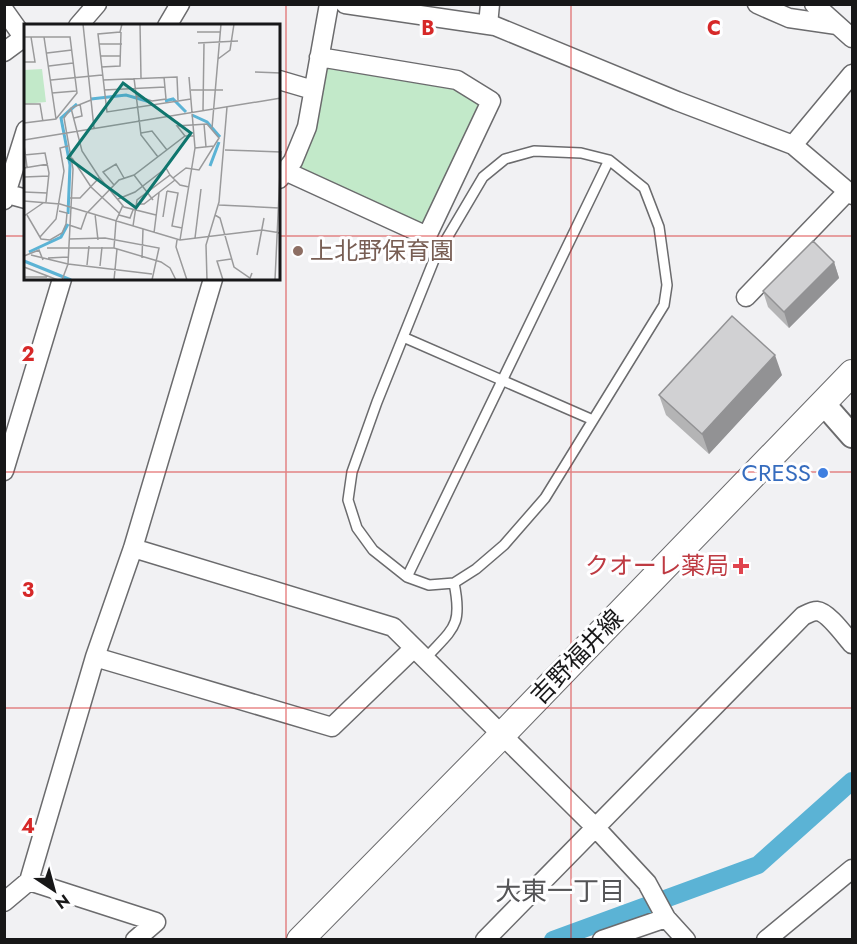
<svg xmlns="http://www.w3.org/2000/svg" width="857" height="944" font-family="Jost,'Noto Sans JP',sans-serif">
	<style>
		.green { fill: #c2e9c9 }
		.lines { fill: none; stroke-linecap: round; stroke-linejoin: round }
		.canal { stroke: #5bb3d5; stroke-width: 18 }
		.service-casing { stroke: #6b6b6d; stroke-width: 12 }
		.minor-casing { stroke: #6b6b6d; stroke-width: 21 }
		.tertiary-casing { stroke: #6b6b6d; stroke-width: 26 }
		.secondary-casing { stroke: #6b6b6d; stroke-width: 28 }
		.service { stroke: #fff; stroke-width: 9 }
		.minor { stroke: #fff; stroke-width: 18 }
		.tertiary { stroke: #fff; stroke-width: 22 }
		.secondary { stroke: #fff; stroke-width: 26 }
		.wall { fill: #b4b4b5 }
		.shaded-wall { fill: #929294 }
		.building { fill: #d1d1d3; stroke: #929294; stroke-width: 1.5 }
		.grid { fill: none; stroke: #d62828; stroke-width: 1.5; stroke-opacity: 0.55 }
		.education-dot { fill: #8d6e63; stroke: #fefeff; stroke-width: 2 }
		.shop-dot { fill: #3f7fe0; stroke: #fefeff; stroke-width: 2 }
		.health-dot { fill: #e0444e; stroke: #fefeff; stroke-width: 2 }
		.labels { text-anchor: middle; stroke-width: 6; stroke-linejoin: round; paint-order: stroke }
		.education-label { font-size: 24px; fill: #785e54; stroke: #fefeff; text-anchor: start }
		.shop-label { font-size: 24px; fill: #366cbe; stroke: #fefeff; text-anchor: end }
		.health-label { font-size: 24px; fill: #be3a42; stroke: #fefeff; text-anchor: end }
		.street-label { font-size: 24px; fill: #171718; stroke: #fefeff }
		.neighbourhood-label { font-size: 26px; fill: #555557; stroke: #fefeff }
		.inset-river { fill: none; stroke: #5bb3d5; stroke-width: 3 }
		.inset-road { fill: none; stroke: #9a9a9b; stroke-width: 1.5 }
		.view { fill: #0f766e; fill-opacity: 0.15; stroke: #0f766e; stroke-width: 3 }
		.inset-edge { fill: none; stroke: #171718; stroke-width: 3 }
		.grid-label { font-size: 20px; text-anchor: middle; font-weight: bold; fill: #d62828; stroke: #fefeff; stroke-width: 6; stroke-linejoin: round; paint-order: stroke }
	</style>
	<rect width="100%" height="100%" fill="#f1f1f3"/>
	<path class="green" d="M319,57L447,78L491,101L421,233L285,171Z"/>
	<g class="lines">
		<path class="canal" d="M553,940L758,865L852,781"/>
		<g class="service-casing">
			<path id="service" d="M534,151L581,153L609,160L644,188L659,227L667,285L664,305L545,498L504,545L476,569L454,583L429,585L407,577L373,550L357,528L348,500L352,472L377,402L434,260L483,177L505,159Z
				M403,337L593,420
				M407,577L609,160
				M425,659C453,628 463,627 454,583"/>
		</g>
		<g class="minor-casing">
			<path id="minor" d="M345,4L495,26L677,101L793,145L852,195
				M757,4L789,18L837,25
				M814,4L852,38
				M4,10L26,41
				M488,25L490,4
				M78,26L97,4
				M167,26L180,4
				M4,52L23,38
				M279,80L313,90
				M793,145L852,74
				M285,171L427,236L491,101L457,80L319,57
				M279,179L293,161L307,127L329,4
				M4,193L26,199
				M4,200L26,130
				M746,297L848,191
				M4,471L62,279
				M133,548L393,627L595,827L647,883L666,918L686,940
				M95,657L332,727L414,648
				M29,881L156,922L135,940
				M4,902L29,881L95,657L133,548L213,279
				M485,940L803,616C807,614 812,611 817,611C828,612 845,636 852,644
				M602,940L666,918
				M766,940L852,869"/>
		</g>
		<g class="tertiary-casing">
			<path id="tertiary" d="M823,403L852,436"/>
		</g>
		<g class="secondary-casing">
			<path id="secondary" d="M300,940L501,736L852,373"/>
		</g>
		<use href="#service" class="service"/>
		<use href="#minor" class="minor"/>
		<use href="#tertiary" class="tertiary"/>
		<use href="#secondary" class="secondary"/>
	</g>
	<path class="wall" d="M834,262L839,278L789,328L768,307L763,291Z
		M782,375L709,454L666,415L659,395Z"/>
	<path class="shaded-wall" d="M834,262L839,278L789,328L784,312Z
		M775,355L782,375L709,454L702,434Z"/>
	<path class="building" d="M813,241L834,262L784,312L763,291Z
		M732,316L775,355L702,434L659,395Z"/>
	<path class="grid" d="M286,4V940M571,4V940M4,236H26M279,236H852M4,472H852M4,708H852"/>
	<circle class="education-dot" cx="298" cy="251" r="6"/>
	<circle class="shop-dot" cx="823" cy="473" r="6"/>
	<path class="health-dot" d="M738 557h6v6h6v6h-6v6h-6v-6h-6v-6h6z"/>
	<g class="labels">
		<g class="education-label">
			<text x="310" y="259">上北野保育園</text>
		</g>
		<g class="shop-label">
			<text x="811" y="481">CRESS</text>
		</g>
		<g class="health-label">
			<text x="729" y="574">クオーレ薬局</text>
		</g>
		<g class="street-label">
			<text transform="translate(577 657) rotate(-46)" y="8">吉野福井線</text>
		</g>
		<g class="neighbourhood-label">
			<text x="560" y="900">大東一丁目</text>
		</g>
	</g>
	<g transform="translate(24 24)">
		<rect width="256" height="256" fill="#f1f1f3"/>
		<path d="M18,45L22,78L0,80V46Z" fill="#c2e9c9"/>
		<path class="inset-river" d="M67,75L102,71L126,78M141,77L149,75L162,88M168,91L183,98L196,113M186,142L195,118M44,190L46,141L37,94L53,80M5,228L37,213L44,200M0,237L47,256"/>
		<path class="inset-road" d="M59,0L70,104M98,0L96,8L74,10L83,88L167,75M116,0L117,54M173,8H196M0,13H46L53,69L32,95L0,99M20,13L32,95M174,19L214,17M75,20H98M23,29L48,26M76,32H96M194,35L206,26L210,0M0,38H11L7,13M25,42L49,39M77,43L96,42L97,8M231,48L257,49M110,54L117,111L134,133M27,56L78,51M79,56L153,53L154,76M80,66L141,63M167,66H199M28,69L52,67M113,72L128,77L142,75L140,53M0,80H16L19,98M47,84L58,127L75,153L100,183L132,191M179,86L180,19M50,94L58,92L56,80M180,100L182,123M188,104L197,0M117,109L128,107L143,126M0,116L257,74M0,121L3,143M171,124L190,122M201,126L257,128M0,131L21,129L25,149L22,178M48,134L67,163L95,189M0,144L24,140M110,151L129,176M0,153L25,152M149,154L162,144L175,146L195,114L183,100L153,102L161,112M90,161L79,148L92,140L100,154M143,167L154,169L148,202L158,204M0,168L23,169M46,174H56L75,154M94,175L111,168L142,144L146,151M0,177L36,180L156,216L238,206L257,209M113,180H120L151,156M195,181L255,184M64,188L95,156L110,151L161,112H170M71,190L74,216M3,191L17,215L26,216L38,209L42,200L43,189L35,187M95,191L106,194L109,186M191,191L196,194L210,243L226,254L228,249M0,192L19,179M139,193L143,167M45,201L57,205L63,188M109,202L113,176L146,151L156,161L165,163M130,209L135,169M16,213L32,195L40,147L36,124L44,122M171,214L177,165M45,215L81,214L135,224L128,256M153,216L152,223L163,256M156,216L171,124L165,53M23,224H90L137,238L146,244L152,256M90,224L92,197L99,181M7,231L44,240M233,231L240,194M0,232L15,226L19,236M24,234L44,233M118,234L119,205M44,240L128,250M63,241L65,222M76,242L78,223M0,243L34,256M0,253H23M38,256L44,240L49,145L40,94L47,84L67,76M90,256L93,225M183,256L182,221L195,178L203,83M199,256L193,237L207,235M251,256L257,127"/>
		<path class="view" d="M99,59L167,109L112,184L44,134Z"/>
		<rect width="256" height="256" class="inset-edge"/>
	</g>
	<g class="grid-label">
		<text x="428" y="35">B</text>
		<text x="714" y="35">C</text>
		<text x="28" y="361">2</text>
		<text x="28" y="597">3</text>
		<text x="28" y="833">4</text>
	</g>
	<rect width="857" height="944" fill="none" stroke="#171718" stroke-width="12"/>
	<g transform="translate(54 890) rotate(144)" stroke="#fefeff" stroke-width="4.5" paint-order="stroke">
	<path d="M0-4.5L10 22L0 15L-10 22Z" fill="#171718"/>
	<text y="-9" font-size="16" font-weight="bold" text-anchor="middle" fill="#171718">N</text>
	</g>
</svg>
